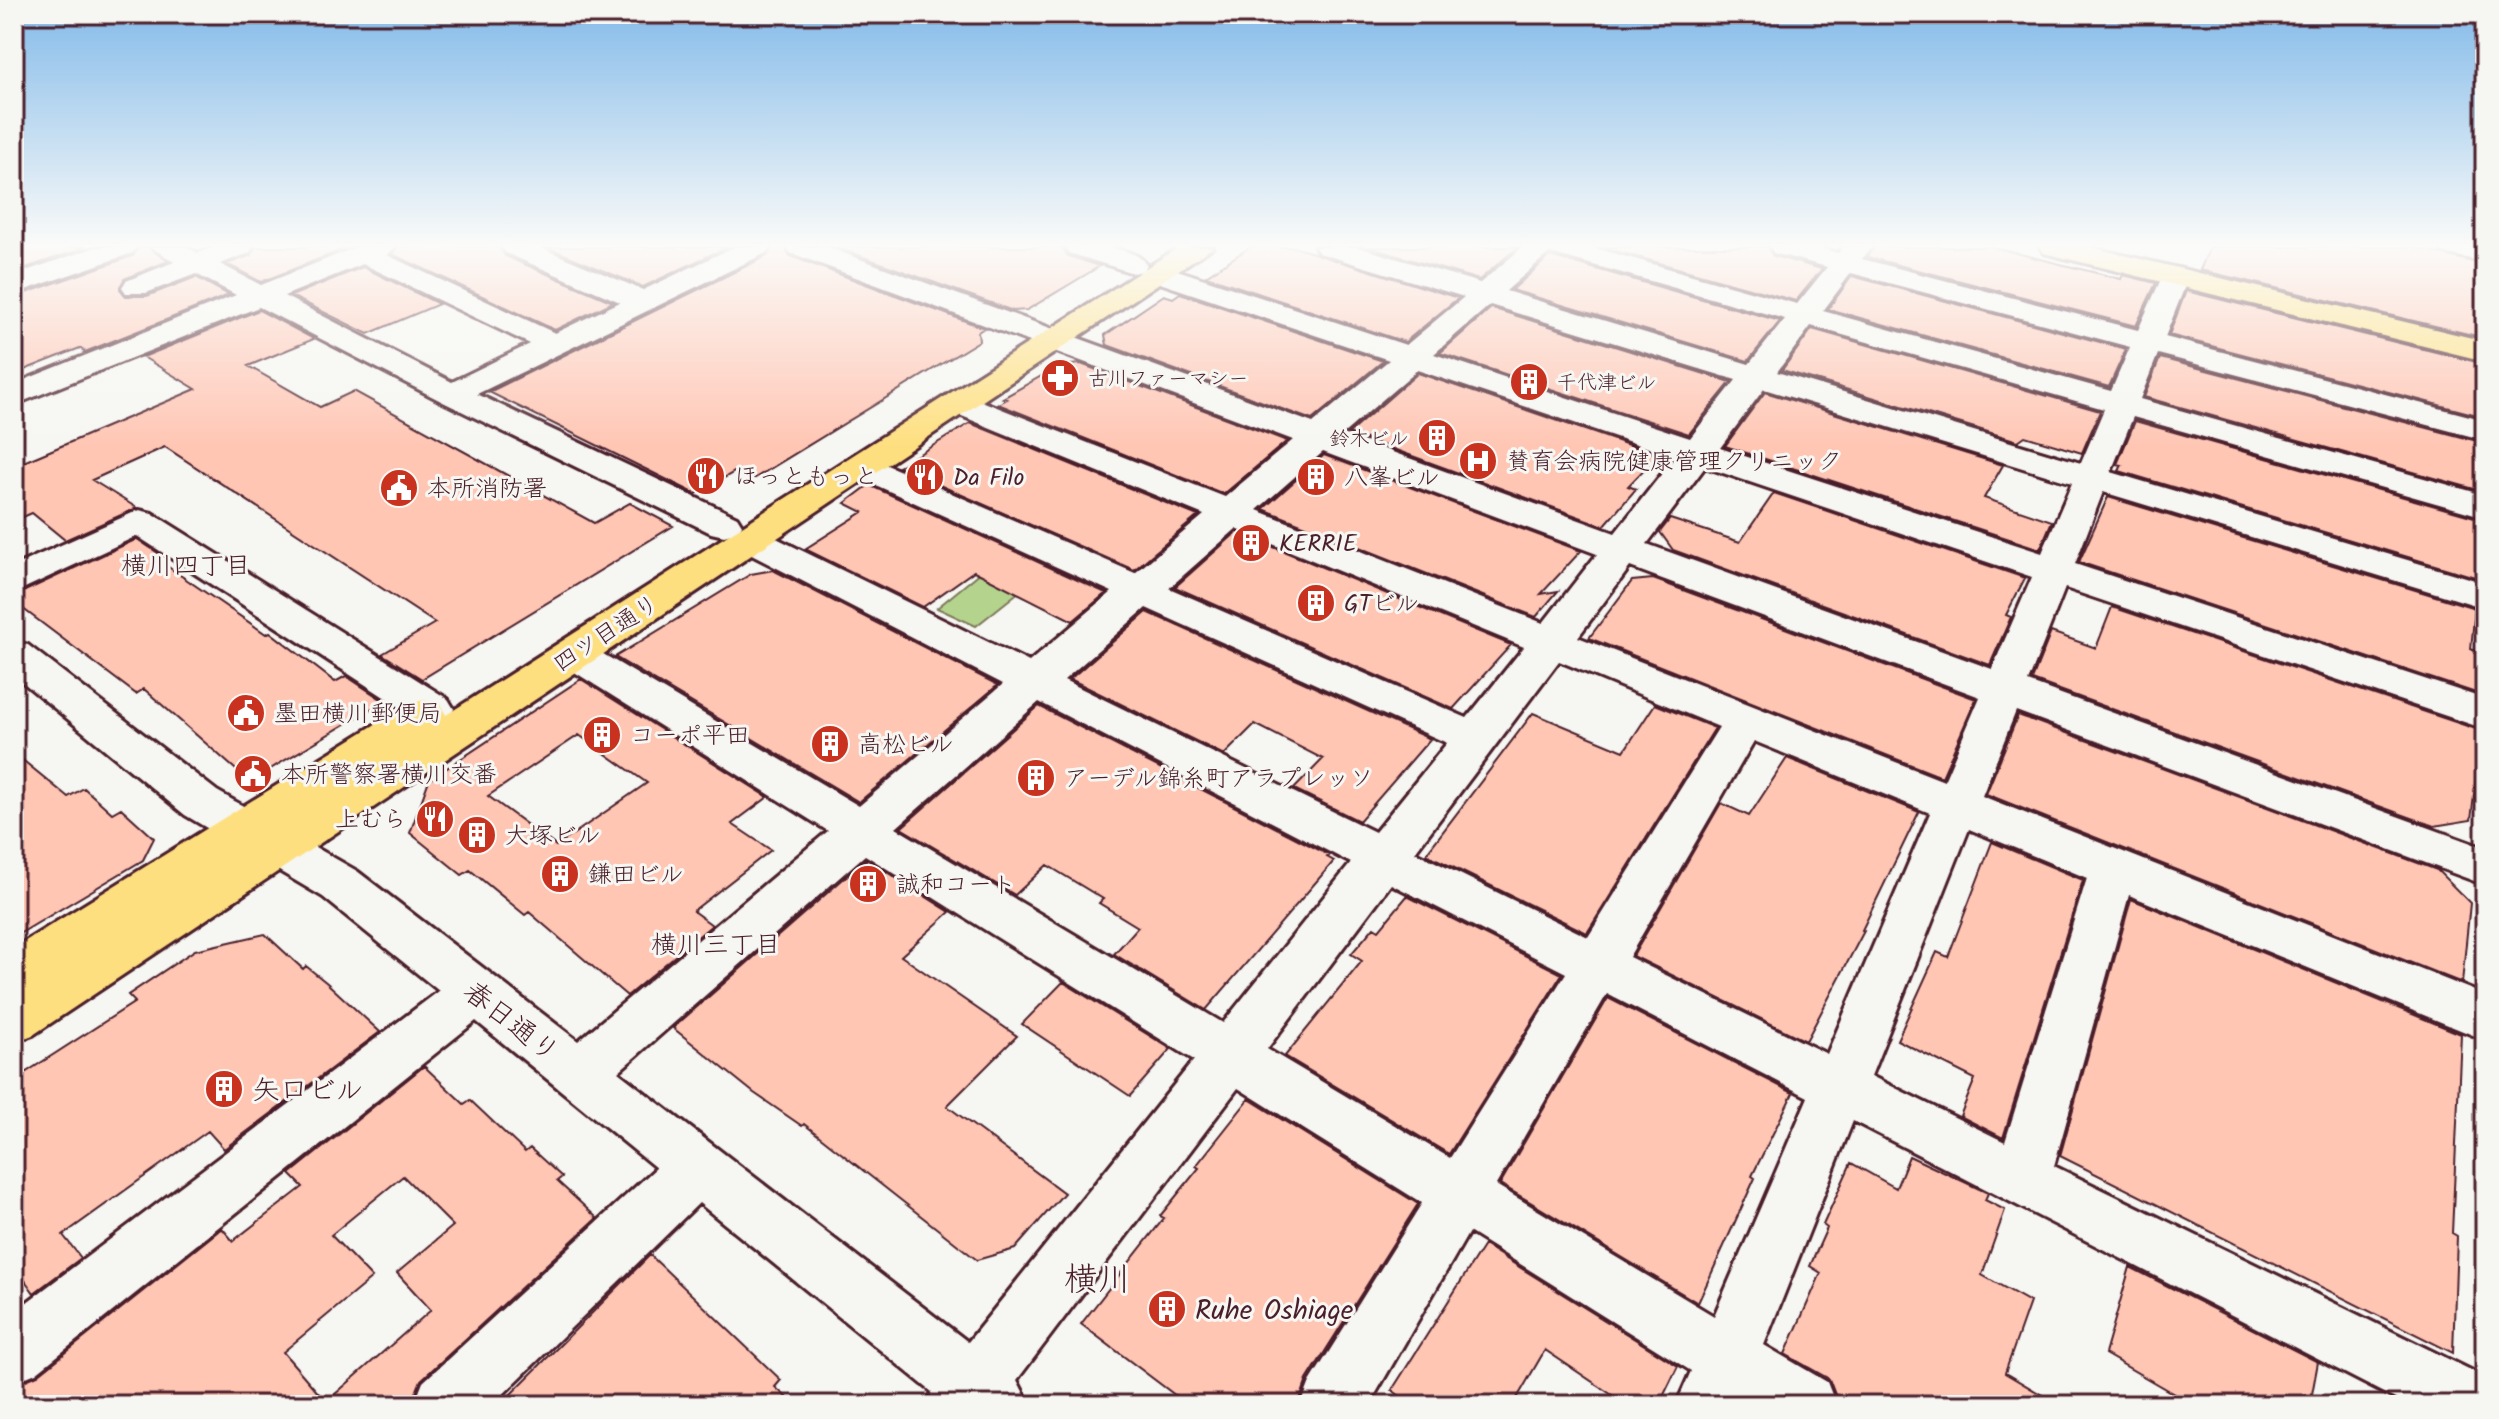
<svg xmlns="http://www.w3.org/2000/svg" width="2499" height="1419" font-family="Kalam,'Klee One',sans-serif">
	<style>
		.green { fill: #b4d48e; stroke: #7f7a5c; stroke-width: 2 }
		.building { fill: #ffc6b4; stroke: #4a1f2b; stroke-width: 2; fill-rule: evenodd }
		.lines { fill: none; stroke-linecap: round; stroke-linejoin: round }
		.minor-casing { stroke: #4a1f2b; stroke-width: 6 }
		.major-casing { stroke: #4a1f2b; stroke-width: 6 }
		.minor { fill: #f6f6f2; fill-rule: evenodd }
		.major { fill: #fedf80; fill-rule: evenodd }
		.labels { text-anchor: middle; stroke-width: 6; stroke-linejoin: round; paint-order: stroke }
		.far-poi-label { font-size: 20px; fill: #4a1f2b; stroke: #f6f6f2; text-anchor: start }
		.poi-label { font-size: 24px; fill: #4a1f2b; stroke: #f6f6f2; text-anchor: start }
		.street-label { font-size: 24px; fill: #4a1f2b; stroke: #f6f6f2 }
		.neighbourhood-label { font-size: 26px; fill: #4a1f2b; stroke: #f6f6f2 }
		.near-street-label { font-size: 28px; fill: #4a1f2b; stroke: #f6f6f2 }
		.near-poi-label { font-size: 28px; fill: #4a1f2b; stroke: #f6f6f2; text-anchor: start }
		.near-quarter-label { font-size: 34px; fill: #4a1f2b; stroke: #f6f6f2 }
	</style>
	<rect width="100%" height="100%" fill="#f6f6f2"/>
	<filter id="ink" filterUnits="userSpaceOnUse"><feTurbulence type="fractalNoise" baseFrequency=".0125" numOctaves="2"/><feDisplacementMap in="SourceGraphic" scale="16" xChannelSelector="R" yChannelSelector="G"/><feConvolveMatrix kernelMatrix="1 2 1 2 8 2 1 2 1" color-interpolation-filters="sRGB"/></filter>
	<g filter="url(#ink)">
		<path class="green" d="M981,572L1020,591L976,626L937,608Z"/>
		<path class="building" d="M14,247H87L14,272Z
			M139,247H148L168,261L124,279L120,289L126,296H147L196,277L229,295L85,352L80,348L14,374V297L133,256Z
			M256,247H349L261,282L227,264L250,256Z
			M398,247H499L505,256L613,302L555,330L392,254Z
			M547,247H727L643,287Z
			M773,247H784L790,256L984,328L978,332L979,341L755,478L738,470L696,494L489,392L767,256Z
			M836,247H1061L1068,256L1100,266L1027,310L1013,311Z
			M1250,247H1294L1458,298L1405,342L1206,276Z
			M1368,247H1518L1479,280Z
			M1602,247H1767L1773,256L1822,269L1796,301Z
			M1874,247H1992L2121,279L2123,275L2156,283L2136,326L1867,257Z
			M2210,247H2413L2485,265V338L2200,270Z
			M1550,256L1780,321L1748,361L1512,290Z
			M363,267L439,304L368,334L291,296Z
			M1852,276L2126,349L2109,387L1828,309Z
			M2186,291L2485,364V417L2169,335Z
			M1180,293L1383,361L1312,420L1107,345L1105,335L1164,295L1173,298Z
			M1491,308L1731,382L1689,434L1440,353Z
			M259,310L314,339L248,366L320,407L354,391L594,523L630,503L673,526L422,679L382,654L435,623L165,447L92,480L137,508L65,540L32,513L14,521V466L196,389L143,357Z
			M1812,329L2100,411L2082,453L2025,436L2018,441L1782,370Z
			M2160,358L2485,443V492L2144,397Z
			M1081,364L1287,441L1224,494L998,404L1007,399L1003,398L1059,366Z
			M1418,373L1658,455L1628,486L1636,489L1604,526L1349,433Z
			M1765,392L2003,465L1984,498L2052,521L2040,549L1725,446Z
			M2135,421L2485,520V580L2119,471L2122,465L2117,464Z
			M970,423L1198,516L1134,570L898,467Z
			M1324,455L1581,551L1541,594L1558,591L1536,617L1263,509Z
			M869,485L1106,593L1073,621L974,571L923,607L805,549L863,512L845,503Z
			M1774,493L2025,578L2006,615L2011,617L1990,665L1673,550L1660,532L1670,519L1740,542Z
			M2108,497L2475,608L2471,649L2485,654V696L2079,562Z
			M1237,532L1511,645L1453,709L1175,587Z
			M137,539L167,559L161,562L266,634L270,632L335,682L346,676L384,701L262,774L243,776L144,689L136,694L14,602V596Z
			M773,570L998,685L859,802L615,657L751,574Z
			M1653,579L1976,699L1942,777L1589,638L1632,581Z
			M2112,607L2482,731L2471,820L2434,826L2032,680L2051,632L2096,648Z
			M1147,612L1430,739L1359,821L1294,789L1323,759L1255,724L1224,755L1070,679Z
			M581,679L768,797L732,824L771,850L693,911L712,925L627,996L529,912L525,915L470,870L462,875L410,833L429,780ZM579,735L647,783L556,846L488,796Z
			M1655,704L1715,728L1587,933L1426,854L1533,713L1624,751Z
			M1039,706L1329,855L1327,857L1334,861L1206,1010L1114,954L1138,927L1099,903L1103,899L1047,865L1015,895L901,828Z
			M2018,715L2437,870L2470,903L2462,983L1986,794Z
			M14,753L68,797L84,788L112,813L121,808L154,838L143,860L14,937Z
			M1787,758L1919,812L1862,930L1864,931L1806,1041L1633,956L1721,803L1749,816Z
			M1992,842L2083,880L2003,1138L1960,1116L1975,1079L1897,1040L1937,952L1948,957Z
			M866,859L950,912L901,956L1017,1036L947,1106L1064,1193L1015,1249L977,1260L804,1124L802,1126L754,1093L673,1028Z
			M1407,896L1562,974L1449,1154L1285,1056L1362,961L1351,954L1374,927L1379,930Z
			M2131,899L2461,1034L2452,1233L2457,1236L2453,1353L2060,1156Z
			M265,934L303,969L306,966L327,983L380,1032L224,1149L208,1131L63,1235L81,1258L34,1293L14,1265V1080L135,1002L128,995L195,950Z
			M1063,982L1171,1049L1130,1096L1022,1024Z
			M1608,998L1793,1093L1752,1176L1755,1178L1698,1303L1500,1184Z
			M424,1066L464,1104L470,1100L525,1152L530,1148L562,1177L557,1181L597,1218L421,1380L411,1405H14V1385L38,1375L222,1228L233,1241L303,1187L290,1174ZM403,1176L453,1226L397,1273L431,1310L326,1402L283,1352L372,1278L331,1235Z
			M1249,1099L1418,1204L1307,1380L1298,1405H1188L1081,1324L1164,1218L1160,1216L1199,1168L1196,1166Z
			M1909,1156L1988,1193L1985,1200L2005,1210L1982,1275L2030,1302L2005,1373L2059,1405H1839L1829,1379L1785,1354L1821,1273L1810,1266L1827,1228L1823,1225L1851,1163L1896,1188Z
			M1484,1245L1678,1366L1659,1405H1627L1545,1350L1513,1405H1412L1392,1390Z
			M650,1255L781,1380L775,1387L795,1405H500Z
			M2130,1267L2318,1362L2310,1405H2193L2105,1354Z"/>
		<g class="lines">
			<g class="minor-casing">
				<path id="minor" d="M96,247H136L132,253L14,294V275Z
					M151,247H186L198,253L214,247H253L249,253L220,264L261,285L357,247H395L387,255L555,333L620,302L506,253L502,247H539L643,290L734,247H770L766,253L477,394L737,517L742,525L738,531L749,528L762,531L1029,662L1112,592L849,473L844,466L849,459L861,456L873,459L1135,573L1204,515L947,410L942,403L947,396L958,393L969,396L1225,497L1293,440L791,253L787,247H827L1313,423L1389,360L1148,279L1144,273L1148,267H1168L1406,345L1464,297L1319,253L1315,247H1358L1480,283L1523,247H1591L1797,304L1827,267L1774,253L1770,247H1816L1838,253L1843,247H1871L1862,259L2138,330L2165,270H2185L2189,276L2165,337L2485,420V440L2158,354L2140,399L2485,495V517L2133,417L2111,472L2485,583V608L2103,492L2075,564L2485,699V729L2065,588L2028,682L2485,848V885L2016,711L1982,796L2485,995V1040L2129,895L2054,1166L2485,1377V1405H2407L1853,1121L1764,1345L1827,1382L1836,1405H1676L1691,1371L1469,1232L1369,1405H1301L1310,1382L1422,1203L1238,1088L1017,1380L1030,1405H927L932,1392L699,1203L492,1405H414L423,1382L656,1168L476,1021L36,1373L14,1382V1312L439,991L323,897L185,815L14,675V641L28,645L217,791L357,871L578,1041L828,831L560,663L554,654L560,645L574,641L588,645L859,806L1003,684L736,547L731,539L735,533L724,536L711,533L441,401L259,307L14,405V384L236,295L196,274L146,293H126L122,287L126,281L174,262ZM1550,252L1551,253L1785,319L1749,364L1506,291ZM363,264L530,344L452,382L284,296ZM1851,273L2130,347L2111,391L1823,311ZM1490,305L1736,380L1690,438L1434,354ZM1811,326L2104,409L2081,463L1777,372ZM1417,370L1675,457L1615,533L1343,434ZM1764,389L2072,483L2042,553L1720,448ZM1323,452L1597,554L1543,623L1257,510ZM1705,467L2032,577L1992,669L1647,544ZM1236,529L1524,647L1467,718L1169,588ZM1630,567L1980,697L1944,781L1578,637ZM1146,608L1447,743L1375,832L1064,680ZM1559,661L1719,727L1588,937L1415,852ZM1039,702L1351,863L1223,1023L896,828ZM1754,741L1930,813L1827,1054L1629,957ZM1969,829L2087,878L2005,1142L1871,1076ZM865,855L1194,1060L968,1342L618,1072ZM1391,884L1566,973L1450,1158L1267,1049ZM1607,994L1808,1097L1714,1316L1496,1185Z
					M1065,247C1088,247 1132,243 1147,265L1143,271L1133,273L1069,253Z
					M2440,247H2485V262L2444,253Z
					M139,510L152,513L448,699L454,709L448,719L433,724L418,719L137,536L14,593V566Z"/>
			</g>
			<g class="major-casing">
				<path id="major" d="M1179,247H1213L33,1035L14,1042V948L408,704L424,700L440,704L446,715Z
					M2040,247H2090L2485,341V361L2044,253Z"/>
			</g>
			<use href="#minor" class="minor"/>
			<use href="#major" class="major"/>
		</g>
	</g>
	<linearGradient id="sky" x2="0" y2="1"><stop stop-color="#83bae9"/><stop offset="0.55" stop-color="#fbfbf9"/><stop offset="1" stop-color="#fbfbf9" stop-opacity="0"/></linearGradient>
	<rect width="2499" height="446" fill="url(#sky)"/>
	<defs>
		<g id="pharmacy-disc" transform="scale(2)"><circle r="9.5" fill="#c8321e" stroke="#f6f6f2"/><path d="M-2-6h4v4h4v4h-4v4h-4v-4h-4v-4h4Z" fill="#fff"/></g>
		<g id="building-disc" transform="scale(2)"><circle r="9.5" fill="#c8321e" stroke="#f6f6f2"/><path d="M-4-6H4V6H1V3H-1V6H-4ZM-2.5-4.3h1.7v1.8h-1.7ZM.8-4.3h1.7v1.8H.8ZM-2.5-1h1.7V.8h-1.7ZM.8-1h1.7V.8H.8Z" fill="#fff"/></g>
		<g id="hospital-disc" transform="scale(2)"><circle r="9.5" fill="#c8321e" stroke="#f6f6f2"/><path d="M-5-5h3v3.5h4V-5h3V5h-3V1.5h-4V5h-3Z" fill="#fff"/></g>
		<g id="restaurant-disc" transform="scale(2)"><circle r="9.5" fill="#c8321e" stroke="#f6f6f2"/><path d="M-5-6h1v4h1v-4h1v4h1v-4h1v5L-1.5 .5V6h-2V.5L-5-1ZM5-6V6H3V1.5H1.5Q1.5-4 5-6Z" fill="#fff"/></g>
		<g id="civic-disc" transform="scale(2)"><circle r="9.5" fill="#c8321e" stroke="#f6f6f2"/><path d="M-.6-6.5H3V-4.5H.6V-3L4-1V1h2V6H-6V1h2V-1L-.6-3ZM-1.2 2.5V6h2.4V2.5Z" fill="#fff"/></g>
	</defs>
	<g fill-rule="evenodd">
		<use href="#pharmacy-disc" x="1060" y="378"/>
		<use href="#building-disc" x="1529" y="382"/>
		<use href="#building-disc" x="1437" y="438"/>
		<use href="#hospital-disc" x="1478" y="461"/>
		<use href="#restaurant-disc" x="706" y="476"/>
		<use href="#restaurant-disc" x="925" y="477"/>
		<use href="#building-disc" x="1316" y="477"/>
		<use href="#civic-disc" x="399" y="488"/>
		<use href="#building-disc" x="1251" y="543"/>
		<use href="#building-disc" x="1316" y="603"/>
		<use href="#civic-disc" x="246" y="713"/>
		<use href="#building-disc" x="602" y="735"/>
		<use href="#building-disc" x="830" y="744"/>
		<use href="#civic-disc" x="253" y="774"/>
		<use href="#building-disc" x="1036" y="778"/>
		<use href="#restaurant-disc" x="435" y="819"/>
		<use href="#building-disc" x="477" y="835"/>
		<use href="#building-disc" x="560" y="874"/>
		<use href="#building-disc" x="868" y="884"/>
		<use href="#building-disc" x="224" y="1089"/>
		<use href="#building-disc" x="1167" y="1309"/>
	</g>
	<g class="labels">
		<g class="far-poi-label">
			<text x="1088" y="385">古川ファーマシー</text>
			<text x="1557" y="389">千代津ビル</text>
			<text x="1409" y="445" text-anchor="end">鈴木ビル</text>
		</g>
		<g class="poi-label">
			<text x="1506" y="469">賛育会病院健康管理クリニック</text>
			<text x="734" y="484">ほっともっと</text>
			<text x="953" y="485">Da Filo</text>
			<text x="1344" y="485">八峯ビル</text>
			<text x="427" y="496">本所消防署</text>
			<text x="1279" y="551">KERRIE</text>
			<text x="1344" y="611">GTビル</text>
			<text x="274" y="721">墨田横川郵便局</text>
			<text x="630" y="743">コーポ平田</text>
			<text x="858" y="752">高松ビル</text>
			<text x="281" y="782">本所警察署横川交番</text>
			<text x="1064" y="786">アーデル錦糸町アラプレッソ</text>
			<text x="407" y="827" text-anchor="end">上むら</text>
			<text x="505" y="843">大塚ビル</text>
			<text x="588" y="882">鎌田ビル</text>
			<text x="896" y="892">誠和コート</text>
		</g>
		<g class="street-label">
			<text transform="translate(606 633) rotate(-33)" y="8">四ツ目通り</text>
		</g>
		<g class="neighbourhood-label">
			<text x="186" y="574">横川四丁目</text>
			<text x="716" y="953">横川三丁目</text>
		</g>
		<g class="near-street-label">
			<text transform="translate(512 1021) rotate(38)" y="10">春日通り</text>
		</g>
		<g class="near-poi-label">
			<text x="252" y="1099">矢口ビル</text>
			<text x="1195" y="1319">Ruhe Oshiage</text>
		</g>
		<g class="near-quarter-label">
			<text x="1098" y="1290">横川</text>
		</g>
	</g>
	<rect width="2499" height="1419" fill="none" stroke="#f6f6f2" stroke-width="48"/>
	<rect x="24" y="24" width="2451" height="1371" fill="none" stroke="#4a1f2b" stroke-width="3" filter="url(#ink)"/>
</svg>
